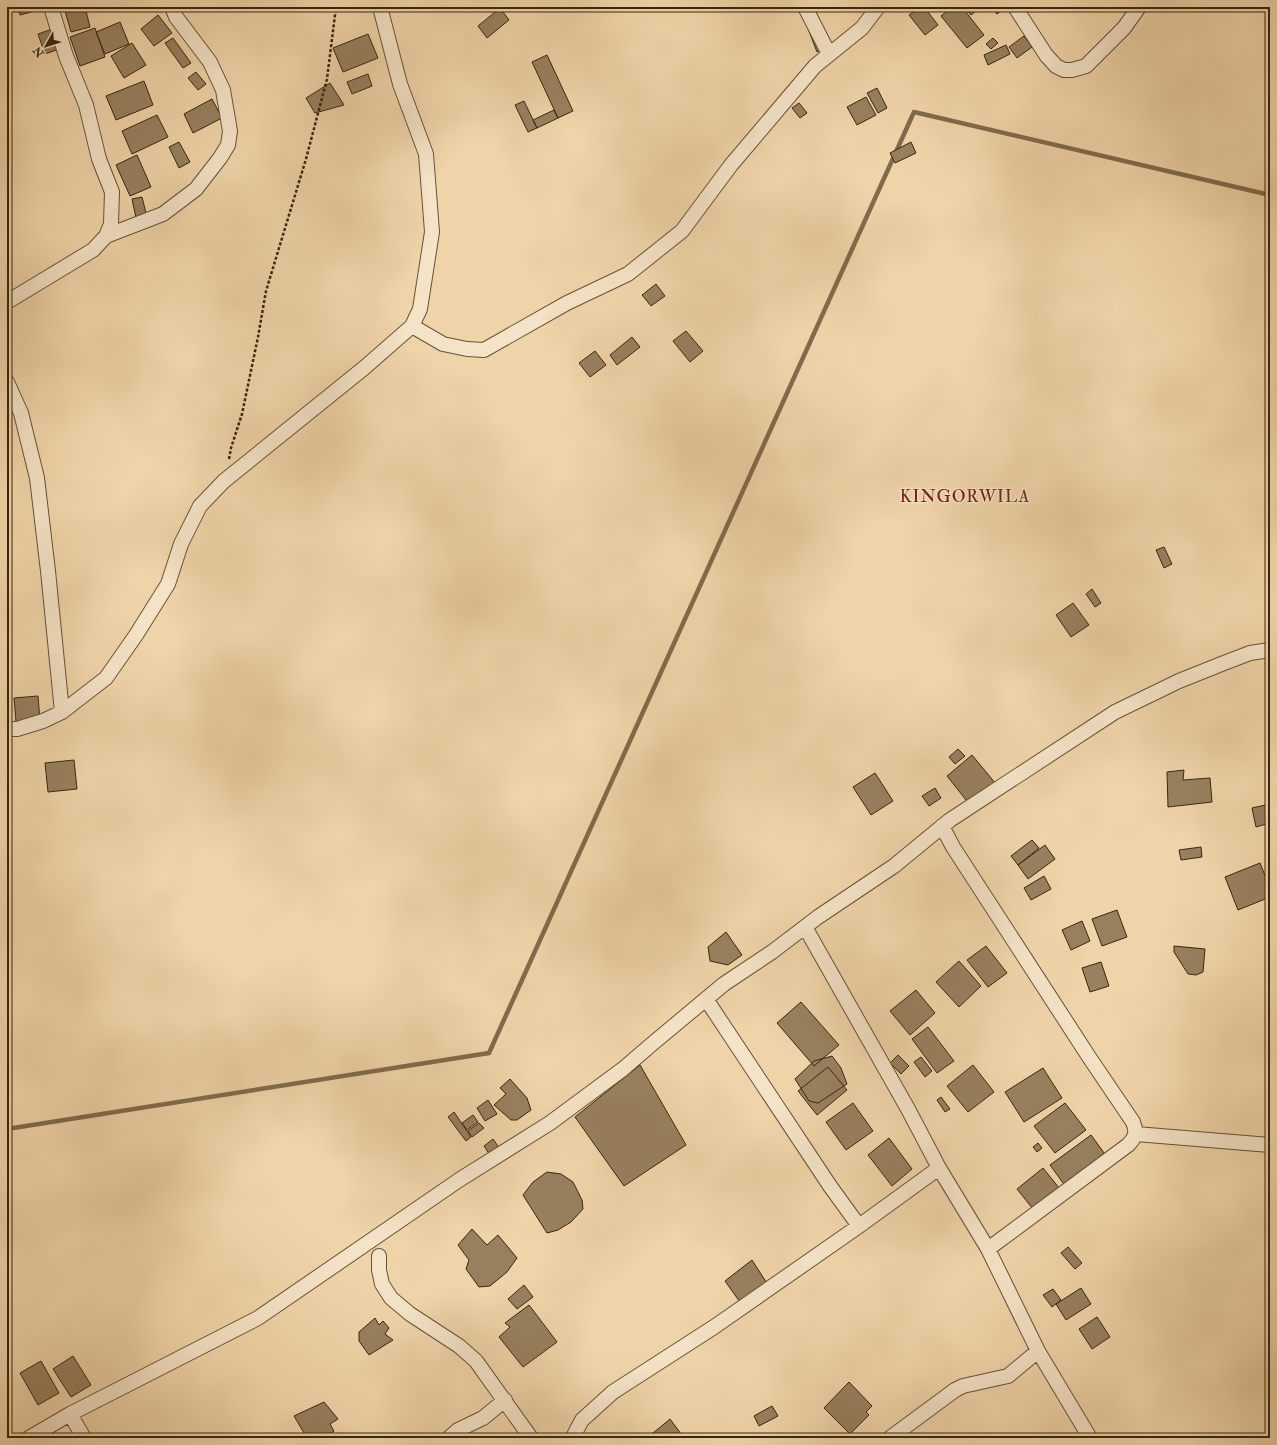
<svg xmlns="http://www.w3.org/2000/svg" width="1277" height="1445" font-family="'IM FELL Double Pica',serif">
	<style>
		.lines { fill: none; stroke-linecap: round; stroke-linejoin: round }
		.stream { stroke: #816b4b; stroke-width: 4.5 }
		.building { fill: #98805f; stroke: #38260e }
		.minor-casing { stroke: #665235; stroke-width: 16 }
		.path { stroke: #38260e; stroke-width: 2.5; stroke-dasharray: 3 2; stroke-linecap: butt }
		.minor { stroke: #f5e3c7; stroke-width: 14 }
		.labels { text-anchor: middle; stroke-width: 3; stroke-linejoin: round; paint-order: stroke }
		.quarter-label { font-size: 17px; letter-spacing: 1px; fill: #7a1f14; stroke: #f5e3c7 }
	</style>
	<rect width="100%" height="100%" fill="#f0d4a9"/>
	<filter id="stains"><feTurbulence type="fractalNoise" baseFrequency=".005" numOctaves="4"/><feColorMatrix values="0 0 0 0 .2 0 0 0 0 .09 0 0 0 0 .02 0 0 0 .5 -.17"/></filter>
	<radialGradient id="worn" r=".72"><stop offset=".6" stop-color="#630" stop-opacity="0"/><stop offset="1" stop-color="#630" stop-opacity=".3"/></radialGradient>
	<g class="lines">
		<path class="stream" d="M7,1129L489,1053L914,112L1270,195"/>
	</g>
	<path class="building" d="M18,7H50L20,15Z
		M80,7H85L90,27L71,32L65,11Z
		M920,7H924L938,25L925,35L909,15Z
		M937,7H945L940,11Z
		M952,7H962L984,35L967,48L941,16Z
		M964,7H975L977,10L971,15Z
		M991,7H1006L997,14Z
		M500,8L509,20L487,38L478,26Z
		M158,15L172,33L154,46L141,29Z
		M120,22L129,44L105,54L96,32Z
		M55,28L62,48L45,54L38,34Z
		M95,28L105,57L80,66L70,37Z
		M818,28L826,49L817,52L809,31Z
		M368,34L378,58L343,72L333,48Z
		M1024,36L1032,47L1017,58L1009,47Z
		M173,38L191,63L183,68L165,43Z
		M993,38L998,43L991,49L986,44Z
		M132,43L146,65L124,78L111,56Z
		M1006,45L1010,54L988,65L984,55Z
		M547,55L573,111L558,118L532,62Z
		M196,72L206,84L198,90L188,78Z
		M368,74L372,86L352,94L347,82Z
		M144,81L153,105L116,120L106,96Z
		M330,83L344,105L315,113L306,98Z
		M877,88L887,108L878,113L867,93Z
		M866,97L876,115L857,125L847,107Z
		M212,99L222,118L193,133L184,114Z
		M524,101L537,128L528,132L515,105Z
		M799,103L807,113L800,118L792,108Z
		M554,110L558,118L537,128L533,120Z
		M157,115L168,137L132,154L122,131Z
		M179,142L190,162L179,168L169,147Z
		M911,142L916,153L895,163L890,153Z
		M137,155L151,187L130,196L116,165Z
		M142,197L149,225L138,227L132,199Z
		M656,284L665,296L651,306L642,295Z
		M686,331L703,351L690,362L673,341Z
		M632,337L640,347L617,365L610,355Z
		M595,351L606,365L590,377L579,363Z
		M1164,547L1172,564L1164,568L1156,550Z
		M1092,589L1101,603L1095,607L1086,594Z
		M1073,603L1089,625L1071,637L1056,615Z
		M38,696L40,721L16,722L14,698Z
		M958,749L965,756L955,764L949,757Z
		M972,755L996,784L970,805L947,776Z
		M74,760L77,789L48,792L45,763Z
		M1184,770L1183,780L1210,778L1212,802L1168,807L1167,772Z
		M875,773L893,801L871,815L853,787Z
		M935,788L941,798L929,806L922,796Z
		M1270,804V823L1256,827L1252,808Z
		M1032,840L1039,848L1018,865L1011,856Z
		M1045,845L1055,859L1028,879L1018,865Z
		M1201,847L1202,857L1181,860L1179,850Z
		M1260,863L1270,888V897L1238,910L1225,877Z
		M1044,876L1051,889L1031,900L1024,888Z
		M1117,910L1127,937L1102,946L1092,919Z
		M1082,921L1090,941L1071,950L1062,930Z
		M726,932L742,955L728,965L710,961L708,947Z
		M986,946L1007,973L988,987L967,960Z
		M1174,946L1205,949L1203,972L1196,975L1188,974L1174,952Z
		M959,961L981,986L959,1007L936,982Z
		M1101,962L1109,986L1090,992L1082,968Z
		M916,990L935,1013L910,1035L890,1011Z
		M801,1002L839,1045L814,1066L777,1023Z
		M928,1027L954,1061L937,1073L912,1039Z
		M898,1055L909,1066L901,1074L890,1063Z
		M832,1056L841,1068L847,1084L818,1103L809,1101L795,1079L814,1061Z
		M921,1057L932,1071L925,1077L914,1062Z
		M640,1065L686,1145L624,1186L575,1117Z
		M973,1065L994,1092L968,1112L947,1086Z
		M828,1067L847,1090L817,1115L798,1091Z
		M1043,1068L1062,1098L1024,1122L1005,1092Z
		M510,1079L527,1098L531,1110L517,1120H511L494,1105L506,1094L500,1088Z
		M941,1097L950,1109L945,1112L937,1100Z
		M488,1100L497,1114L485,1121L477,1108Z
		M853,1103L873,1131L846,1150L826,1122Z
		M1065,1103L1086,1130L1055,1153L1034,1126Z
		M454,1112L471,1137L466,1141L448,1117Z
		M473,1115L478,1122L467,1130L462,1123Z
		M479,1123L484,1128L472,1137L468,1131Z
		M1091,1135L1107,1157L1066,1187L1050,1165Z
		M889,1138L912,1169L892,1186L868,1155Z
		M493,1139L500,1149L490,1155L484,1146Z
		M1038,1143L1042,1148L1037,1152L1033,1147Z
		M1043,1168L1059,1188L1033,1209L1017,1189Z
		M547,1172L561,1174L573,1182L582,1200L583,1209L571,1222L558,1230L547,1233L523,1195L533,1182Z
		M472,1229L487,1245L498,1235L517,1258L507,1272L490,1286L479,1287L466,1269L469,1260L458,1245Z
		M1068,1247L1082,1263L1075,1269L1061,1253Z
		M752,1260L768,1285L740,1302L725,1281Z
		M524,1285L533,1297L517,1309L508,1299Z
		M1081,1288L1091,1304L1066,1320L1056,1304Z
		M1053,1289L1061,1300L1052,1307L1043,1295Z
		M529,1305L557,1342L523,1367L499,1337L510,1327L505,1323Z
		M1097,1317L1110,1337L1092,1349L1079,1329Z
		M375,1318L379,1325L383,1321L389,1328L385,1334L393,1340L369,1355L359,1341V1332Z
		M73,1356L91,1385L71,1397L53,1369Z
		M41,1361L59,1393L38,1405L20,1373Z
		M849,1382L872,1406L866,1412L869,1415L850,1434L824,1408Z
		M324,1402L338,1419L330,1424L334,1431L325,1438H307L294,1416Z
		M772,1406L778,1416L759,1426L754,1416Z
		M670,1419L684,1438H647Z"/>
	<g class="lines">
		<g class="minor-casing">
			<path id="minor" d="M805,7L829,54
				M1015,7L1046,55L1056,66L1064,70H1072L1086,66L1124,28L1139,7
				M106,236L163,214L196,189L220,158L228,145L230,131L223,90L210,62L176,17L172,7
				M7,302L93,250L106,236L111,224L112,192L99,159L86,105L66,56L51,7
				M412,326L443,344L467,349L484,350L567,303L628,274L682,231L731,165L815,66L862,28L878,7
				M7,382L21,413L37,478L48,571L62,712
				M7,729H17L43,721L62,712L106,678L136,635L168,584L181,544L200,506L224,481L364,368L412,326L420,309L432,232L426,154L400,84L380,7
				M942,826L953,847L1089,1057L1133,1122C1137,1132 1136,1137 1128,1145L988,1249
				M805,927L908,1109L939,1168L988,1249L1038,1351L1090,1438
				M706,999L830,1186L859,1226
				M1136,1134L1270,1145
				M379,1256V1270L382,1284L391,1298L410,1314L459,1346L476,1361L531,1438
				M70,1414L84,1438
				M29,1438L70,1414L258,1318L459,1180L550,1123L623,1069L652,1044L724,984L772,952L818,917L894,866L950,820L1115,712L1179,681L1224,663L1250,653L1270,650
				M449,1438L458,1430L483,1418L505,1400
				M575,1438V1433L582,1420L613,1392L714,1327L859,1226L939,1168
				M890,1438L955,1390L963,1386L1008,1376L1038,1351"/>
		</g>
		<path class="path" d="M229,459L231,448L242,414L258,337L266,291L306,159L327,79L336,7"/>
		<use href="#minor" class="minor"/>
	</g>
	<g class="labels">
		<g class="quarter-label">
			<text x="965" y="502">KINGORWILA</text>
		</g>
	</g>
	<rect width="1277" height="1445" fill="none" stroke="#f0d4a9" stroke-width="24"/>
	<rect x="8" y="8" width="1261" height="1429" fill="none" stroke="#38260e" stroke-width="2"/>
	<rect x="12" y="12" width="1253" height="1421" fill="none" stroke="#38260e"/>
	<g transform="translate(46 46) rotate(231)" stroke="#f5e3c7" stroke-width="3" paint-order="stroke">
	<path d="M0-3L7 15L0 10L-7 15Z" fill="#38260e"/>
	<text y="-6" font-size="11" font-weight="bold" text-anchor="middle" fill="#38260e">N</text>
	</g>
	<rect width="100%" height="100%" filter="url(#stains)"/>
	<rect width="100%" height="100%" fill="url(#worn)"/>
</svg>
